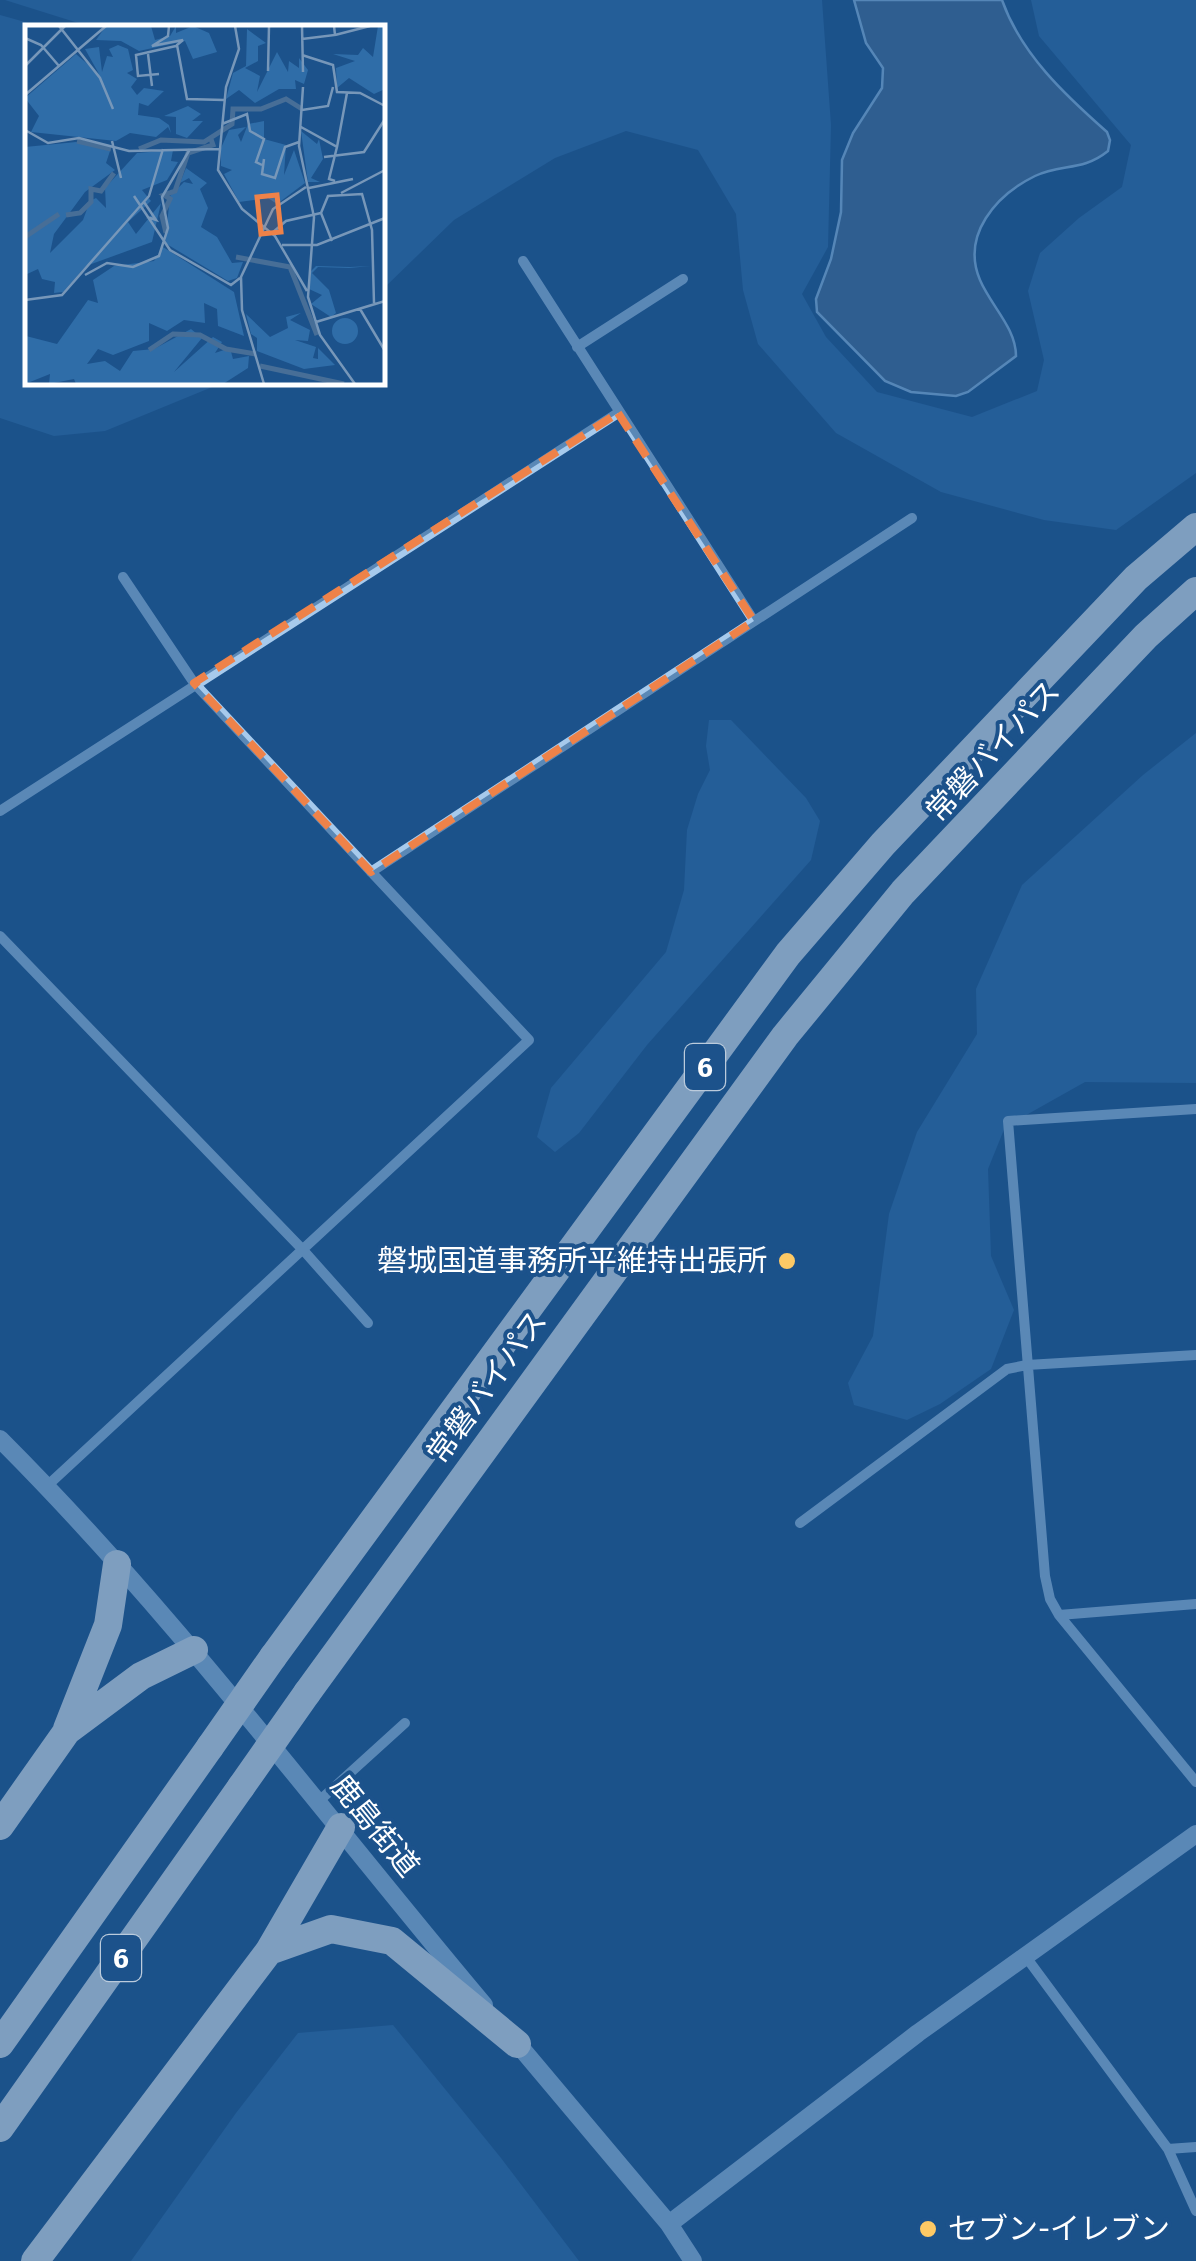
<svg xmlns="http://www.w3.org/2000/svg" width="1196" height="2261" font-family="'Fira Sans','Noto Sans JP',sans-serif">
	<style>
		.green { fill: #2f6da8 }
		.water { fill: #476e97; stroke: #9bc6ee; stroke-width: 2.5 }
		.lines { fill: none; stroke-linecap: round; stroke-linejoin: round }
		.minor { stroke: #a7caec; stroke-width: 10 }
		.tertiary { stroke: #a7caec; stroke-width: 18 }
		.trunk { stroke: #f6faff; stroke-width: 28 }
		.trunk-bridge { stroke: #f6faff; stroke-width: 28 }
		.marked { fill: none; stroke: #ee8249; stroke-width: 8; stroke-dasharray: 20 12; stroke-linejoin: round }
		.poi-dot { fill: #fdc965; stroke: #1c528b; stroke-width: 4 }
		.labels { text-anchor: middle; stroke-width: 8; stroke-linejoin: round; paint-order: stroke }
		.shield { fill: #1c528b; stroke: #bbcbdc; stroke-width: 2.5 }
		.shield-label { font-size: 28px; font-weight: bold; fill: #fff }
		.street-label { font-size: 30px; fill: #fff; stroke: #1c528b }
		.poi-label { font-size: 30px; fill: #fff; stroke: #1c528b; text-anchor: end }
		.inset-river { fill: none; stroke: #476e97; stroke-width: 5 }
		.inset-road { fill: none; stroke: #7797b9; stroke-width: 2.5 }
		.view { fill: #ee8249; fill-opacity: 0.15; stroke: #ee8249; stroke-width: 5 }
		.inset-edge { fill: none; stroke: #fff; stroke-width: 5 }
	</style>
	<rect width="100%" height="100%" fill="#1c528b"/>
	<path class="green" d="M5,0H822L831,125L828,247L802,294L826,337L877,392L972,417L1037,391L1044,360L1028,291L1040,253L1079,218L1122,187L1131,145L1039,36L1031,0H1196V473L1116,530L1044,520L941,492L836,433L758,344L743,290L736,214L698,150L626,131L555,158L454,220L383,289L382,28L91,27Z
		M0,15L43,27L28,28V382L222,383L105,431L54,436L0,418Z
		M709,720H731L806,798L820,821L811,860L647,1045L579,1133L555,1152L537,1137L551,1088L666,952L684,890L687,830L698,794L710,770L706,746Z
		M1196,733V1083L1085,1082L1005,1127L988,1169L991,1256L1014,1310L991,1369L940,1404L907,1420L854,1405L848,1383L873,1336L889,1214L917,1132L977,1034L976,989L1022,885L1143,775Z
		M393,2025L501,2158L579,2261H131L236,2113L298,2033Z"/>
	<path class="water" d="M854,0H1002C1021,54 1065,95 1107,132L1110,140L1108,151C1082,172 1061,163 1035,176C996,195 961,235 980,280C991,306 1016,328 1016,356L968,392L956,396L911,392L885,381L817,312L816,299L831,259L841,212L842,160L853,133L882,88L883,68L866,43Z"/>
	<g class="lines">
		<path class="minor" d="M523,261L754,621
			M577,347L683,279
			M0,811L618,413
			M371,872L912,518
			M0,936L304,1251L368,1323
			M1196,1109L1008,1121L1045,1576L1050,1599L1059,1615L1196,1782
			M47,1486L529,1040L194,683L123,577
			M800,1523L1007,1369L1027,1365L1196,1355
			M1059,1615L1196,1604
			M319,1801L405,1723
			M1026,1957L1168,2149L1196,2211
			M1168,2149L1196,2147"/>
		<path class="tertiary" d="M0,1439C176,1615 324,1815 484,2005
			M511,2036L669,2224L693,2261
			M669,2224L918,2033L1196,1834"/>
		<path class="trunk" d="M273,1657L788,954L883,844L1136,578L1196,527
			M307,1693L785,1036L903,892L1146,636L1196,591
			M67,1729L108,1625L117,1564
			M0,1826L67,1731L141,1676L194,1650
			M269,1951L331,1929L392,1941L517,2044
			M0,2044L210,1747
			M0,2128L241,1787
			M35,2261L269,1951L341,1827"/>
		<path class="trunk-bridge" d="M210,1747L273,1657
			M241,1787L307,1693"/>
	</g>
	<path d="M0 0H1196V2261H0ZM618,413L754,621L371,872L194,683Z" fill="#1c528b" fill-opacity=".55" fill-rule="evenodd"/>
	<path class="marked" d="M618,413L754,621L371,872L194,683Z"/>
	<g class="poi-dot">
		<circle cx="787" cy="1261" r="10"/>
		<circle cx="928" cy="2229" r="10"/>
	</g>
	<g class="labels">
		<g class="shield">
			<rect x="685" y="1044" width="40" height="46" rx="8"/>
			<rect x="101" y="1935" width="40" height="46" rx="8"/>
		</g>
		<g class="shield-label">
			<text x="705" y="1077">6</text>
			<text x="121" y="1968">6</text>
		</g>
		<g class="street-label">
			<text transform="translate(993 751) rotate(-47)" y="10">常磐バイパス</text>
			<text transform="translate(487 1387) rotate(-54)" y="10">常磐バイパス</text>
			<text transform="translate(375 1826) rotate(51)" y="10">鹿島街道</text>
		</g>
		<g class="poi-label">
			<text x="767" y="1271">磐城国道事務所平維持出張所</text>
			<text x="948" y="2239" text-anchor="start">セブン-イレブン</text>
		</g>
	</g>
	<g transform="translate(25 25)">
		<rect width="360" height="360" fill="#1c528b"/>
		<path d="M81,1H126L130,15L145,11L151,1V8L168,1L184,8L192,27L168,34L160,16L114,26L96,16L71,15ZM353,1H360V64L349,69L324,53L312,63L311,43L330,36L308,29L333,30L338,23L348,32ZM222,4L241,18L233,21V36L220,43L235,51L232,67L252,27L263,47L264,36L274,43V33L283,45L279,59L270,55L271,64H254L230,78L214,65L201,74L208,48L221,41ZM93,20L103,24L108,45L102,48L112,54L106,62L112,70L119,63L139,66L123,81L114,78L113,90L134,93L144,100L146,108L143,102L131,112L105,108L91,116L6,107L14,91L0,73L51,29L74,49L60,24L74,22L77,47L82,31L88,32L84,24ZM163,81L176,89L167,96H178L162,113L151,109V92L139,91ZM239,96V114L261,120L259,150L269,125L280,158L252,179L243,173L214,177L199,149L207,145L196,141V123L204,105L221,102L213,110L216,117L223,99ZM276,106L292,119L294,114L298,134L286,153L295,157H283ZM51,117L85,126L81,138L90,145L60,167L29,209L25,228L58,195L65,176L71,173L81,183L80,163L112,128L148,125L146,136L153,137L142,155L117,165L126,176L103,197L111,209L136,178L127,217L61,241L38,267L29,268L30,257L17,254L13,244L0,250V122ZM161,143L182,158L175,164L183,183L176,202L192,212L207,238L218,237L212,253L203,256L140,218L145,171L159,157L168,159L164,153L155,158ZM138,222L209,267L219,311L193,301L192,284L179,278L180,298L159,295L142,306L124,298V316L88,330L73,324L62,339L80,336L95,346L108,326L129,324L166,304L177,313L149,347L188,312L197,317L190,328L205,323L208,334L224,331L223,343L198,359H51L49,354L24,359L25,349L0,359L1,311L32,319L63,275L73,278L68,255L89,241L129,236ZM291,241L325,242L346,241L324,243L293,242L287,248L304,265L311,288L306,292L286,279L297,270L284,264L286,246ZM276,288L265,295L285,305L283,316L270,315L291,322L288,333L293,334V323L310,340L279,344L232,326V313L226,309L221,289L245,312L263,303L261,292ZM307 306a13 13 0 1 1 26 0a13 13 0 1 1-26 0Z" fill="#2f6da8"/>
		<path class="inset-river" d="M52,116L86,124M114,124L136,115L179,117L207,99L208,84H236L261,74L277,84M41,190L55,188L66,177V164L76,166L89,148M141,208L137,191L145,174L139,170L150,166L163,128L188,120L185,111M0,212L34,189M211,232L265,242L292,310M124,325L148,309L175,310L201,324L231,329M235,341L319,359"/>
		<path class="inset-road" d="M34,1L75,53L88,84M144,1L143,11L127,21L158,15L152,20L162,74L199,75M210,1L214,24L201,62L193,145L217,184L250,211L282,266M277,1L278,47M310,10L345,1M0,13L16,20L34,41M277,14L310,10L309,1M123,29L127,61M277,30L308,40L312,67L335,68L360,81M0,41L40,1M243,46L244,1M134,49L113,51L111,30L151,21M278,62L274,121L289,192L283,272L295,310L330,359M0,70L81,1M277,85L303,81L308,62M197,99L222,89L225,106L239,114L231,137L237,140M276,102L312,122L304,154L310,156M0,105L23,118L54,113L104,126L194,124M87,116L96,153M312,122L322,68M299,132L339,127L360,94M239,134L237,149L250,153L260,122L274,117M284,163L328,154M316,168L360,145M109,171L145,225L206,260L215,253M119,177L131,195L122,192M296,188L303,171L337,169L347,205L349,278M247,208L261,196L296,188L307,216M257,220H292L360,193M60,250L82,238L108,242L134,231L143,203L137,172L165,124M0,275L37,270L124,171L138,124M335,284L360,326M291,297L360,276M239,359L217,285L216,252L248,184L281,162"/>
		<path class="view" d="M252,170L256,207L236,209L232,172Z"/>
		<rect width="360" height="360" class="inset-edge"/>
	</g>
</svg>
